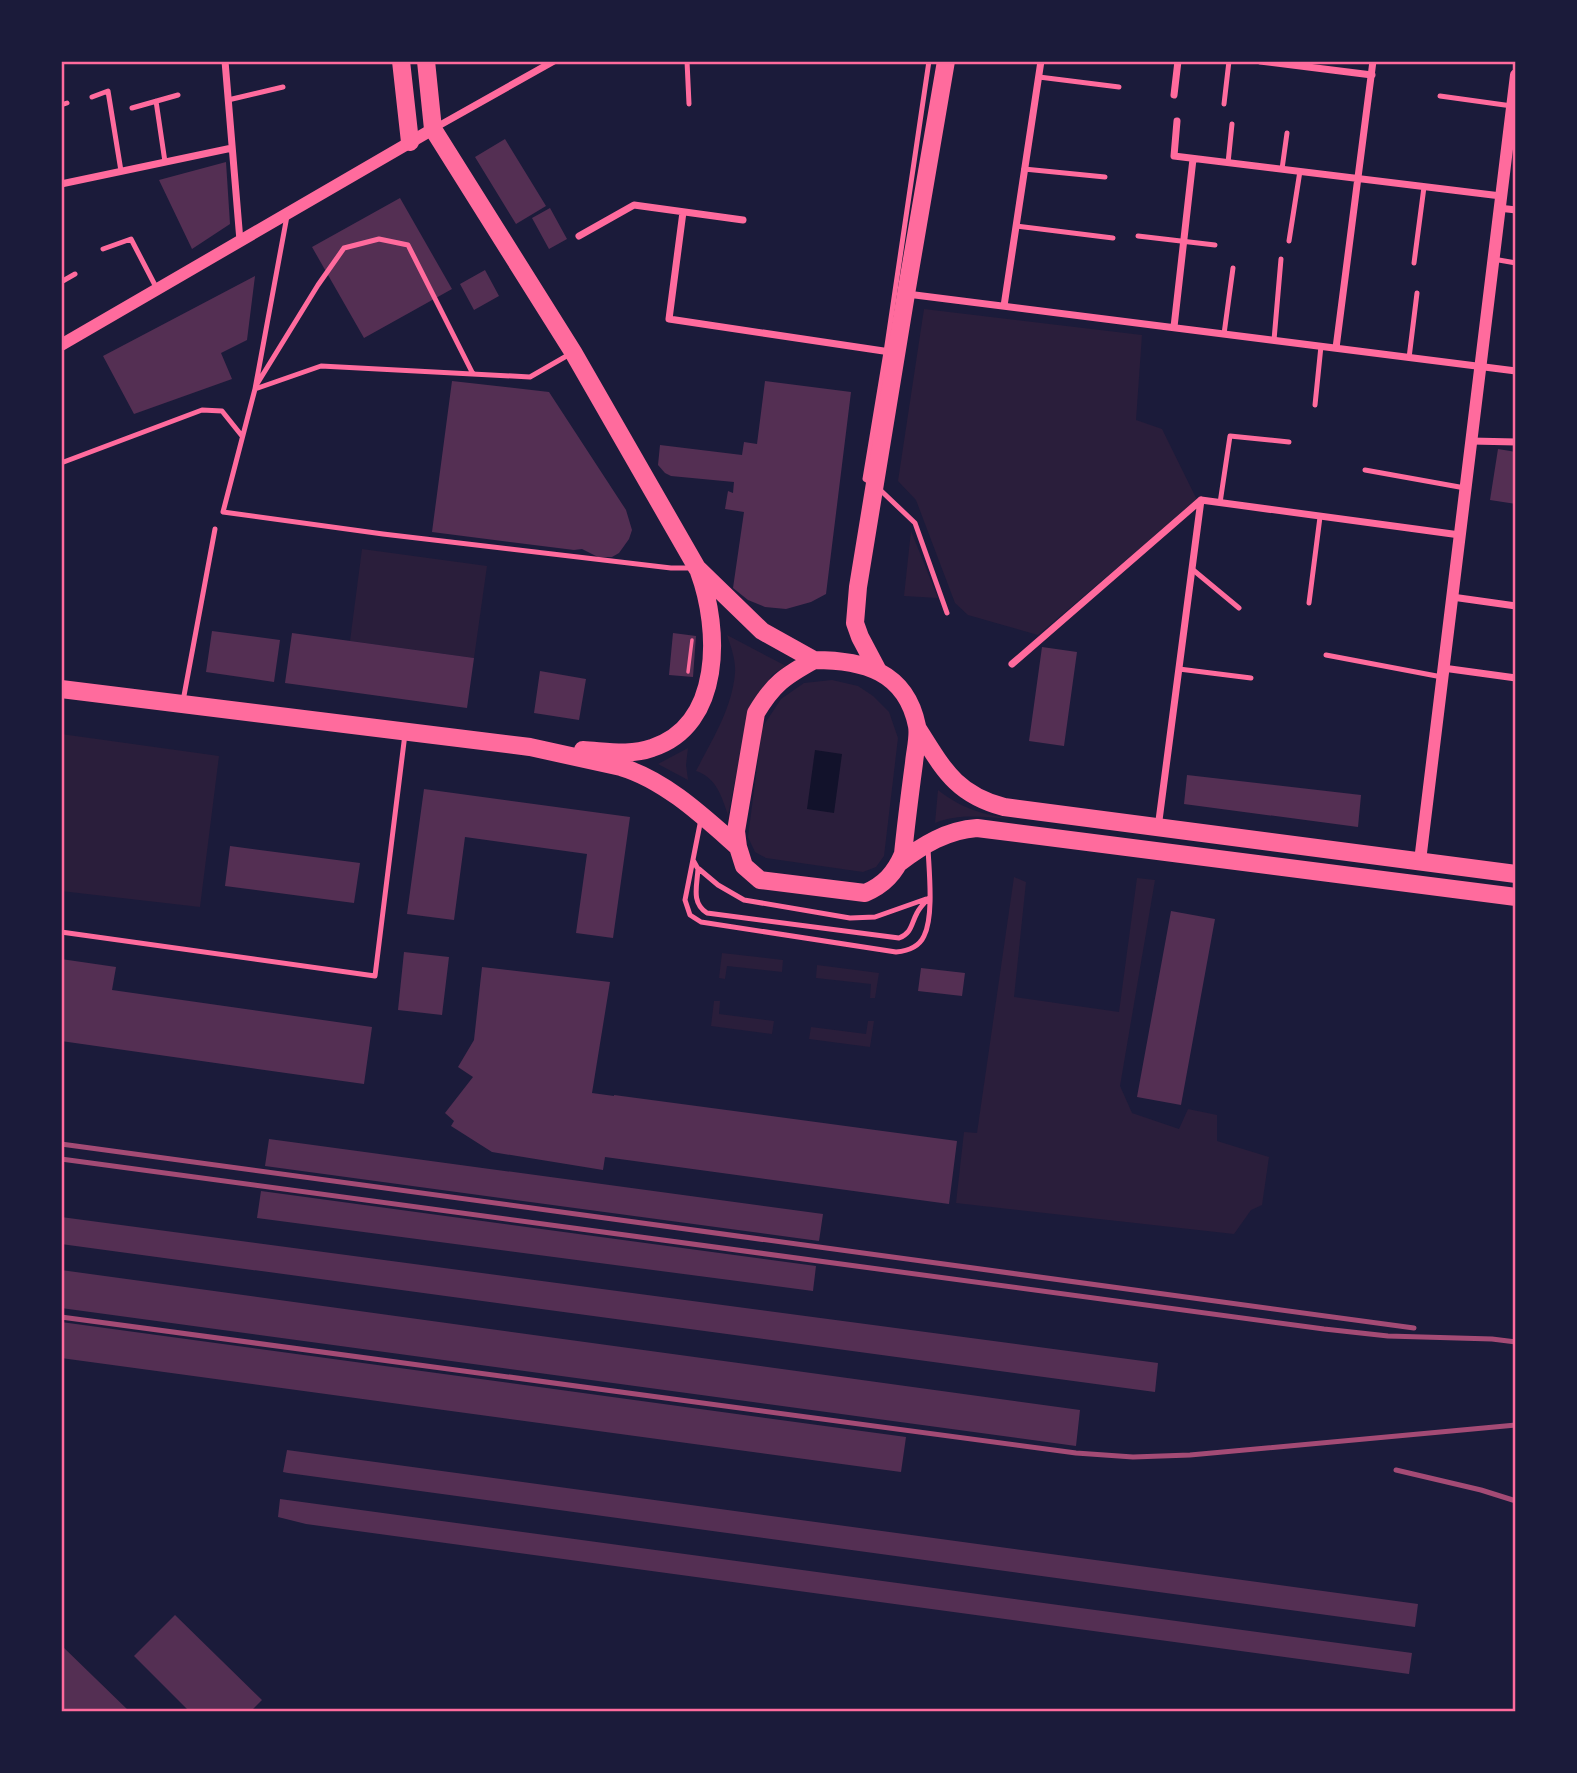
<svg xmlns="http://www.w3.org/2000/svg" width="1577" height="1773" viewBox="0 0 1577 1773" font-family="Karla,sans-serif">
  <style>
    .green { fill: #2a1e3b }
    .water { fill: #12122b }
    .building { fill: #542f53 }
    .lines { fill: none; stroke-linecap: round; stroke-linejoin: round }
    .path { stroke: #ff6b9d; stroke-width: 3.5 }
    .service { stroke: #ff6b9d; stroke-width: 5 }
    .minor { stroke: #ff6b9d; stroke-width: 7 }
    .tertiary { stroke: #ff6b9d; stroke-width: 12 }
    .primary { stroke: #ff6b9d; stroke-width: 18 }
    .rail { stroke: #a44b75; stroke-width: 5 }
    .neatline { fill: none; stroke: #ff6b9d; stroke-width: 2.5 }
  </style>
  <rect width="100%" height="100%" fill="#1b1b3a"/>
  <path class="green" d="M924 309 1142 335 1136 420 1162 429 1197 500 1038 635 968 615 955 603 916 500 898 481Z
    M911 531 938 598 904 596Z
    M362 549 487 566 474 658 350 641Z
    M727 635 786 666 772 675 749 713 728 815C722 797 716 777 696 771 712 740 732 709 735 673 736 660 731 647 727 635Z
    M832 680 858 686 873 696 889 712 898 738 884 856 876 867 863 872 766 858 755 852 748 837 762 728 781 699 804 683Z
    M61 734 219 756 200 907 61 891Z
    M688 748 686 765 688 780 658 764Z
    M938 790C962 809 982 814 1012 819 986 817 958 813 935 823Z
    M1014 877 1026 882 1014 997 1119 1012 1137 878 1155 880 1120 1086 1132 1113 1179 1129 1188 1109 1217 1115V1141L1269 1157 1262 1205 1251 1210 1234 1234 956 1203 964 1132 977 1133Z
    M722 953 783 960 782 972 727 966 725 979 719 978Z
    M817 965 879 973 875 998H870L871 984 816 978Z
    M714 1001H720L719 1014 774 1021 772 1034 711 1026Z
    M868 1021H874L870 1047 809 1039 811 1027 866 1034Z"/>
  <path class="water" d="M815 750 842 754 834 813 807 809Z"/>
  <path class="building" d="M505 139 546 206 516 224 475 157Z
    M226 162 230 224 192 249 159 180Z
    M400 198 452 289 364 338 312 247Z
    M550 208 567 239 549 249 532 218Z
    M485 270 499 296 474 310 460 284Z
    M255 276 247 340 221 353 232 379 134 414 103 356Z
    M452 381 549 392 626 510 632 530 629 539 619 553 612 557H598L582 549 574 550 432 532Z
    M765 381 851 392 826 594 811 602 786 609 765 607 748 600 733 588 744 512 725 509 728 491 733 493 734 482 671 476 665 473 658 465 660 445 742 455 744 442 757 444Z
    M1498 449 1516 452V504L1490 500Z
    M212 631 280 640 274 682 206 672Z
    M292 633 474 658 467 708 285 683Z
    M673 633 696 636 693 677 669 675Z
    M1042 647 1077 652 1064 746 1029 741Z
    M540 671 586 679 579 720 534 713Z
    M1187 775 1361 795 1358 827 1184 804Z
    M424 789 630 817 613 938 576 933 587 854 465 837 454 920 407 914Z
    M230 846 360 863 354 903 225 886Z
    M1171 911 1215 919 1181 1105 1137 1097Z
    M404 952 449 957 442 1015 398 1010Z
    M61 959 116 967 112 990 372 1027 364 1084 61 1041Z
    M482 967 610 982 592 1093 614 1096V1095L957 1141 949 1204 605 1157 603 1170 492 1152 451 1126 454 1121 445 1113 473 1077 458 1067 474 1040Z
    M921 968 965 973 962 996 918 991Z
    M269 1139 823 1214 819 1241 265 1166Z
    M261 1191 816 1266 813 1291 257 1218Z
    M61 1217 1158 1363 1155 1392 61 1244Z
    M61 1270 1080 1410 1076 1446 61 1308Z
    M61 1322 906 1437 901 1472 61 1358Z
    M287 1450 1418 1604 1415 1627 288 1473 283 1472Z
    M280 1499 1412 1653 1409 1674 306 1524 278 1517Z
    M175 1615 262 1700 250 1712H190L134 1656Z
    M61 1645 130 1712H61Z"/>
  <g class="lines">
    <path class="path" d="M688 672 692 640"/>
    <path class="service" d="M687 61 689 104
      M929 61 886 352 865 479 875 485 915 523 947 613
      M1039 77 1119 87
      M1440 96 1512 106
      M92 97 108 91 121 171
      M228 100 283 87
      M156 101 165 162
      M1224 104 1229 61
      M61 105 67 103
      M132 108 178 95
      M1228 163 1232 124
      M1024 169 1105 177
      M1282 169 1287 133
      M287 216 255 389 223 512 383 534 671 568H694
      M1016 226 1113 238
      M1138 236 1215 245
      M1289 241 1300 171
      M103 249 131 239 157 289
      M1493 259 1516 263
      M1414 263 1424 187
      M61 282 75 274
      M1224 334 1233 268
      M1274 340 1281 259
      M1409 358 1417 293
      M257 384 318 285 344 248 379 239 408 245 473 374
      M255 389 321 366 530 377 570 354
      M1315 405 1321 346
      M61 463 202 410 222 411 242 436
      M1365 470 1465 488
      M1220 503 1230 436 1289 442
      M1192 569 1239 608
      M1309 603 1320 517
      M1326 655 1442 677
      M1179 669 1251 678
      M183 701 215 529
      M701 819 685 900 690 915 701 922 896 952C907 951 919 947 924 936 934 916 929 871 928 848
      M693 860 698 869C697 886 691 903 707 913L899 938C912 933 911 924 917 913 920 907 924 903 929 898
      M699 869 718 885 744 900 850 918 875 917 926 899
      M61 932 375 976 405 734"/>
    <path class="minor" d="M225 61 240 241
      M1260 61 1372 75
      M1174 95 1178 61
      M1177 121 1174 156 1501 196
      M433 129 554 61
      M61 184 232 148
      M1499 208 1516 210
      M683 212 669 319 897 353
      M579 236 634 205 743 220
      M907 294 1516 371
      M1004 306 1041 61
      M1174 327 1193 159
      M1336 348 1373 61
      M1471 441 1516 442
      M1201 500 1460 535
      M1452 597 1516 606
      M1012 664 1201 500
      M1443 668 1516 678
      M1158 828 1201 500"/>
    <path class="tertiary" d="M61 345 433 129
      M1420 861 1516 75"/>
    <path class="primary" d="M401 61 410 142
      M426 61 433 129 573 352 697 568 762 631 814 660
      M814 660C863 660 906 671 917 726 919 737 915 751 914 763 910 793 906 824 903 854 895 873 884 885 865 893L760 880 744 866 738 847 736 831 756 713C773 684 785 676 814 660Z
      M878 671 860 637 855 623 858 587 906 294 946 61
      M61 689 530 747 621 767C665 780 704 817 738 847
      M918 729C943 768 955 794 1004 807L1516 874
      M583 750C605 751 630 756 652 748 723 725 720 629 699 572
      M899 863C923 845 947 830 977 828L1516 897"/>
    <path class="rail" d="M61 1144 1414 1328
      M61 1159 1324 1329 1388 1336 1492 1339 1516 1342
      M61 1317 1076 1453 1133 1457 1190 1455 1516 1425
      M1396 1470 1481 1490 1516 1501"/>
  </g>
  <rect width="1577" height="1773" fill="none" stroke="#1b1b3a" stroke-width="126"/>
  <rect x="63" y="63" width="1451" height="1647" class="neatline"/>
</svg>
